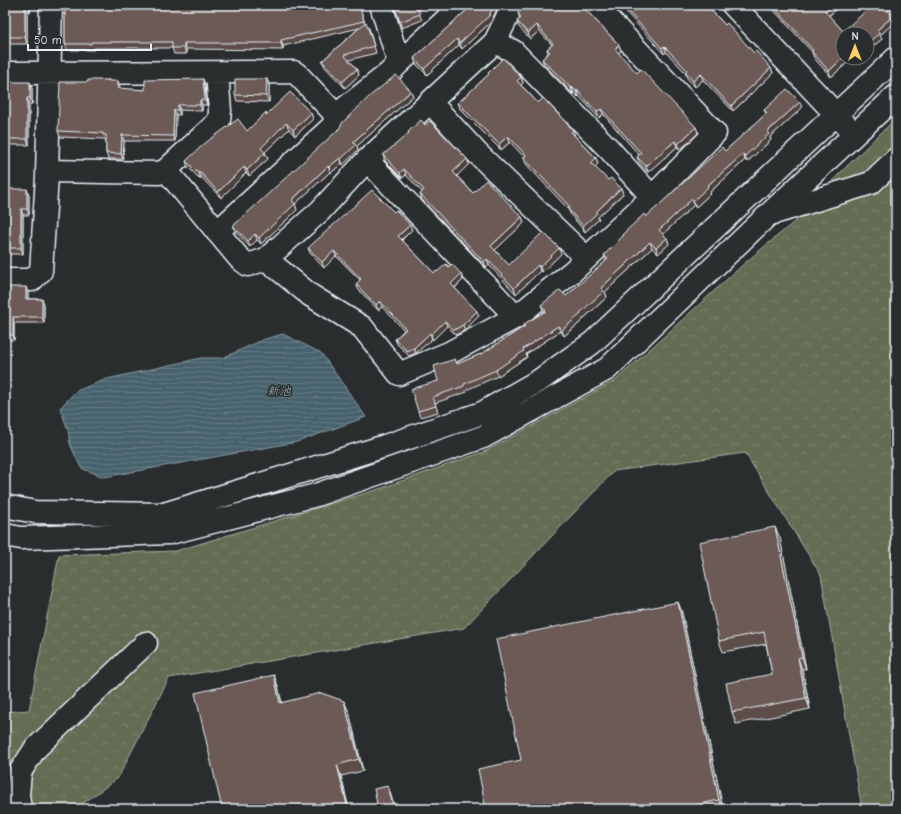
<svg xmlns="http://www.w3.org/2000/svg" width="901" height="814" viewBox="0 0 901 814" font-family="'Comic Neue','Klee One',sans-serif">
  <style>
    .forest { fill: url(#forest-crowns); stroke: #a5afa6 }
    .water { fill: url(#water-rules); stroke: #879ba4 }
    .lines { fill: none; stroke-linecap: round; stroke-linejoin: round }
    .minor-casing { stroke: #e8f1f8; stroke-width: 25 }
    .minor { stroke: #2a2d2e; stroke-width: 22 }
    .wall { fill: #5d4d4a; stroke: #e8f1f8 }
    .shaded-wall { fill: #4c3f3c; stroke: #e8f1f8 }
    .building { fill: #6c5a56; stroke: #e8f1f8 }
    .labels { text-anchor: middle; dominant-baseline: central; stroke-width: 3; stroke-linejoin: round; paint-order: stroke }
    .water-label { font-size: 12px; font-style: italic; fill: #a8b8c0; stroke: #2a2d2e }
  </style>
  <defs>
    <pattern id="forest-crowns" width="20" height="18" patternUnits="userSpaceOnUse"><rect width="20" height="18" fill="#626d53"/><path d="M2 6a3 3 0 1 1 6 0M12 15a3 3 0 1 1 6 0" fill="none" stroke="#78826c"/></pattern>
    <pattern id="water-rules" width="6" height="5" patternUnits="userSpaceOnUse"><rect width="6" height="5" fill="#47626c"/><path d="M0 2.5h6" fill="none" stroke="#627982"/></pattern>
  </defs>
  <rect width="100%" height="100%" fill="#2a2d2e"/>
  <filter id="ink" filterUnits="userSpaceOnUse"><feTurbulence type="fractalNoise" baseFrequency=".025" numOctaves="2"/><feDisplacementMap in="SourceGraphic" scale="8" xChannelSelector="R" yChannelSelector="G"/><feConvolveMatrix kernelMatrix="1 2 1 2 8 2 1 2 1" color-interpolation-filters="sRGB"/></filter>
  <g filter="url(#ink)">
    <path class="forest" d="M896 118V749L893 809H862L821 575 745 453 614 471 464 628 169 678 118 778 75 809H5V712L29 710 59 555 176 551 376 490 486 451 616 380 746 262 805 213 839 174Z"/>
    <path class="water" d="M283 334 321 353 366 417 297 442 104 477 81 468 70 444 68 430 60 408 76 391 107 379 201 358H222L265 339Z"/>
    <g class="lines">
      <g class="minor-casing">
        <path id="minor" d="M733 5 846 125
          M495 42 513 5
          M399 63 462 5
          M5 73 294 72 298 75 336 115 389 73 399 63 381 5
          M367 160 516 317 449 353 399 374 362 327 310 295 266 259 320 211Z
          M367 160 430 102
          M166 170 239 258 248 265 266 259
          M47 171 159 173 166 170 219 121 220 111 217 73
          M774 213 871 183 896 159
          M217 232 333 126 336 115
          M585 259 579 251 477 153 430 102 495 42 513 51 609 149 652 197
          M5 280H32L41 271 47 176 51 5
          M516 317 573 271 652 197 715 133 595 5
          M5 506 35 512 164 514 382 447 482 413 540 380 592 343 896 58
          M5 535 21 538 170 533 316 495 483 437 607 369 768 215 896 96
          M20 809 18 795 20 772 35 749 146 643"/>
      </g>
      <use href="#minor" class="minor"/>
    </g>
    <path class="wall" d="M5 5H30V12H27V44H5Z
      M359 5 365 23 369 28 376 53 349 60 357 69 359 75 345 88 325 67 322 61 359 28 283 46V50L186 49V54H174L172 48H94V50H67L65 44V14H63L61 8Z
      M394 5H425L418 11 422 20 402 28Z
      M769 5H841L829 16 843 31 896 5V11L892 15 895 22 880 35 882 39 872 47 867 41V34H843L846 59 847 63 831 77 814 58 812 52Z
      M469 8 497 9 491 22 462 49 459 45 427 75 416 64 414 58Z
      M584 8 619 45 621 51 618 54 637 73 696 127 698 133 680 150 677 147 648 172 639 162 637 157 639 155 603 114 599 118 579 96 578 97 574 93 573 94 544 64 542 59 548 53 547 49 552 45 539 31 530 39 519 27 517 21 520 19 518 13Z
      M625 8H713L711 10 725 25 754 53 771 68 773 73 733 111 703 80 695 87 687 78 685 72 666 52 664 54 627 13Z
      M488 73 521 77 523 83 521 85 538 103 575 136 596 158 598 164 595 167 608 180 621 188 623 194 598 217 599 219 585 232 571 215 568 209 526 164 524 158V157L510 142 501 150 460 109 458 103 489 74Z
      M203 79 205 85 207 105H202V111L180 110V115H176L175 141H124L123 159H108L106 153V140H105L104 139 60 137 58 131 88 82 109 80V81L120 87V89L145 90Z
      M267 79 269 85V102L237 101 235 95Z
      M5 82 32 88V104H29V145H5Z
      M411 91 413 96 357 146 358 150 343 165 342 163 331 173 330 172 295 204 297 210 261 244 257 240 250 247 236 232 233 226Z
      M802 108 770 137 771 140 747 162 745 160 710 192 711 193 696 207 694 205 663 234 667 238 669 244 658 254 652 248 605 292 607 297 583 319V320L564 336 560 331 526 354 527 357 498 376 466 390 467 392 435 403 438 412 420 417 418 411 438 381 457 364 483 353 525 326 544 312 541 305 566 296 606 261 604 255 623 236V234L646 217 725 151 766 114 764 110Z
      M266 112 267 114 311 113 313 119 295 136 289 129 265 152 268 159 249 176 246 173 221 198 201 177 200 179 188 167 186 161 247 131Z
      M425 125 467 159 469 164 457 176 473 193 522 217 524 223 495 250 509 265 561 254 542 272 540 271 516 294 489 265 486 267 422 200 420 194 422 192 406 175 402 178 385 161 383 155 409 134 408 132Z
      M5 189 29 195V215H23V254H7V252H5Z
      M394 212 412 230 402 240 434 273 437 272 449 267 461 274 463 280 455 288 479 316 465 330 456 335 447 326 433 340 432 339 416 353 409 356 397 344 395 339 404 330 382 307 378 310 358 289 356 284 360 280 336 256 324 268 310 253 308 248Z
      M5 287 28 292V299H42L44 304V323H14V340H5Z
      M780 538 806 669H802L810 709 736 724 732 712 772 674 766 644 723 652 719 641Z
      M678 602 682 613 723 809H486L521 760Z
      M278 686 282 703 349 712 363 771 341 776 349 809H222Z"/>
    <path class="shaded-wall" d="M28 5H30V12L28 6Z
      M416 5H425L418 11 416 6Z
      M494 5H499L491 22 462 49 460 43Z
      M708 5H712L713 8 709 12 707 6Z
      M832 5H841L827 17 825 11Z
      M894 5H896V11L890 16 888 11Z
      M25 6 27 12V44L25 37Z
      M893 16 895 22 880 35 882 39 872 47 870 41 877 30Z
      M537 25 539 31 530 39 528 33Z
      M457 39 459 45 427 75 424 69Z
      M281 40 283 46V50L281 43Z
      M184 43 186 49V54L184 48Z
      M619 45 621 51 617 55 615 49Z
      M664 46 666 52 664 54 662 48Z
      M843 58H847L846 59 847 63 831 77 829 71Z
      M771 68 773 73 733 111 731 106Z
      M357 69 359 75 345 88 342 82Z
      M701 74 703 80 695 87 693 81Z
      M521 77 523 83 519 87 517 81Z
      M203 79 205 85 207 105 205 100Z
      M267 79 269 85V102L266 96Z
      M118 81 120 87V94L118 88Z
      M30 82 32 88V104L30 98Z
      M572 87 574 93 573 94 571 88Z
      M577 90 579 96 578 97 576 91Z
      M411 91 413 96 357 146 358 150 343 165 341 159 353 142Z
      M27 98 29 104V145L27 139Z
      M200 100 202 105V111L200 105Z
      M800 102 802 108 770 137 771 140 747 162 745 156 767 132Z
      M178 105 180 110V115L178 110Z
      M601 109 603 114 599 118 597 112Z
      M174 110 176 115 175 141 173 136Z
      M311 113 313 119 295 136 293 130Z
      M286 123 289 129 263 154 261 148Z
      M696 127 698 133 680 150 678 144Z
      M573 130 575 136 571 132Z
      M122 135 124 141 123 159 121 154Z
      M508 136 510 142 501 150 499 144Z
      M675 141 677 147 648 172 646 166Z
      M265 153 268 159 249 176 247 170Z
      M743 154 745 160 710 192 711 193 696 207 693 201 707 186Z
      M340 158 342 163 331 173 329 167Z
      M596 158 598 164 593 169 591 163Z
      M467 159 469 164 455 178 453 172Z
      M328 166 330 172 295 204 297 210 261 244 259 238 292 200Z
      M244 167 246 173 221 198 218 192Z
      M404 169 406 175 402 178 400 173Z
      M199 171 201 177 200 179 198 173Z
      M621 188 623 194 598 217 599 219 585 232 583 226 596 212Z
      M27 189 29 195V215L27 209Z
      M692 199 694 205 661 236 659 230Z
      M21 209 23 215V254L21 248Z
      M522 217 524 223 493 252 491 246Z
      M410 225 412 230 400 241 398 236Z
      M255 234 257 240 250 247 248 241Z
      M667 238 669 244 658 254 656 248Z
      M650 242 652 248 605 292 607 297 583 319V320L564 336 562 330 580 313 601 288Z
      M559 248 561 254 542 272 540 267Z
      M334 251 336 256 324 268 322 262Z
      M487 259 489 265 486 267 484 262Z
      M538 265 540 271 516 294 514 288Z
      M461 274 463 280 453 289 451 284Z
      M26 287 28 292V304L26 299Z
      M42 299 44 304V323L42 317Z
      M380 301 382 307 378 310 376 305Z
      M477 311 479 316 465 330 463 325Z
      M13 317 14 323V340L13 335Z
      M445 321 447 326 433 340 431 335Z
      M558 326 560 331 526 354 527 357 498 376 496 370 523 349Z
      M430 333 432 339 416 353 414 348Z
      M775 527 780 538 806 669 802 657Z
      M678 602 682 613 723 809 719 800Z
      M798 658 802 669 810 709 806 698Z
      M274 675 278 686 284 714 280 703Z
      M344 701 349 712 363 771 359 759Z
      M337 765 341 776 349 809H348Z
      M388 786 390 792 395 809H394Z"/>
    <path class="building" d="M5 5H28V6H25V37H5Z
      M61 5H359L364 21 281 40V43H184V48H172V42H91V44H65V8H61Z
      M394 5H416V6L420 14 400 22Z
      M470 5H494L489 16 460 43 457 39 424 69 414 58 469 8Z
      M528 5H582L584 8 619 45 615 49 637 73 641 69 696 127 678 144 675 141 646 166 637 157 641 153 601 109 597 112 577 90 576 91 572 87 571 88 542 59 550 52 547 49 553 44 537 25 528 33 517 21 521 18 518 13Z
      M627 5H708L707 6 725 25 727 23 754 53 756 51 771 68 731 106 701 74 693 81 685 72 687 70 664 46 662 48 625 8Z
      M772 5H832L825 11 843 31 873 5H894L888 11 893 16 877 30 880 33 870 41 867 38V34H843V54H842L843 58 829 71 812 52 813 50Z
      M366 22 374 46 344 55 357 69 342 82 322 61Z
      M503 58 521 77 517 81 538 103 543 98 573 130 571 132 596 158 591 163 608 180 611 178 621 188 596 212 597 213 583 226 568 209 570 207 524 158 526 155 508 136 499 144 458 103 489 74 488 73Z
      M396 75 411 91 353 142 356 145 341 159 340 158 329 167 328 166 292 200 295 204 259 238 255 234 248 241 233 226 339 129 343 122 370 96Z
      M203 79 205 100H200V105H178V110H174L173 136 122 135 121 154 106 153V135H103V133L58 131 60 82H88V80H109V81H118V88L145 90V80Z
      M235 79H267L266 96 235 95Z
      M5 82H30V98H27V139H5Z
      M787 89 800 102 767 132 769 134 745 156 743 154 707 186 708 187 693 201 692 199 659 230 667 238 656 248 650 242 601 288 604 291 580 313 581 314 562 330 558 326 523 349 524 351 496 370 464 384V386L433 397 436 406 418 411 411 389 438 381 434 366 455 359 457 364 483 353 525 326 524 324 546 311 541 305 560 290 566 296 608 259 604 255 624 235 623 234 644 214 646 217 722 147 725 151 767 113 764 110Z
      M290 92 311 113 293 130 286 123 261 148 265 153 247 170 244 167 218 192 199 171 198 173 186 161 204 144 238 119 247 131 266 112V115Z
      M421 120 425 125 430 121 467 159 453 172 473 193 486 180 522 217 491 246 509 265 543 232 559 248 540 267 538 265 514 288 487 259 484 262 420 194 424 190 404 169 400 173 383 155 409 133 408 132Z
      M5 189H27V209H21V248H5Z
      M372 190 394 212 396 210 410 225 398 236 434 273 435 271 437 272 446 264 449 267 452 264 461 274 451 284 477 311 463 325 454 330 445 321 431 335 430 333 414 348 407 351 395 339 406 329 380 301 376 305 356 284 361 279 334 251 322 262 308 248Z
      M5 287H26V299H42V317H13V335H5Z
      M775 527 802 657 798 658 806 698 732 712 726 683 772 674 764 632 719 641 699 542Z
      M678 602 719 800 676 809H486L478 769 521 760 496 639Z
      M274 675 280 703 321 693 344 701 359 759 337 765 348 809H222L195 693Z
      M388 786 394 809H378L374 789Z"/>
  </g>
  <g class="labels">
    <g class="water-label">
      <text x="279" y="391">新池</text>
    </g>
  </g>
  <rect width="901" height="814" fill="none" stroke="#2a2d2e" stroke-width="20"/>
  <rect x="10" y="10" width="881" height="794" fill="none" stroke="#e8f1f8" stroke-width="1.5" filter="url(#ink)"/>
  <g transform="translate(855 46)"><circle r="19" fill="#2a2d2e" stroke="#767b7f"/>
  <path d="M0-3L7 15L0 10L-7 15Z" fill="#ffd166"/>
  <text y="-6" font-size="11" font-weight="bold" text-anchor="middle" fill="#e8f1f8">N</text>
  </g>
  <path d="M28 44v6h123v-6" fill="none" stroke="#e8f1f8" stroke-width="2"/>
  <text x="34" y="44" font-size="12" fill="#e8f1f8" stroke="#2a2d2e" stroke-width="3" paint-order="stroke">50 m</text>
</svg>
